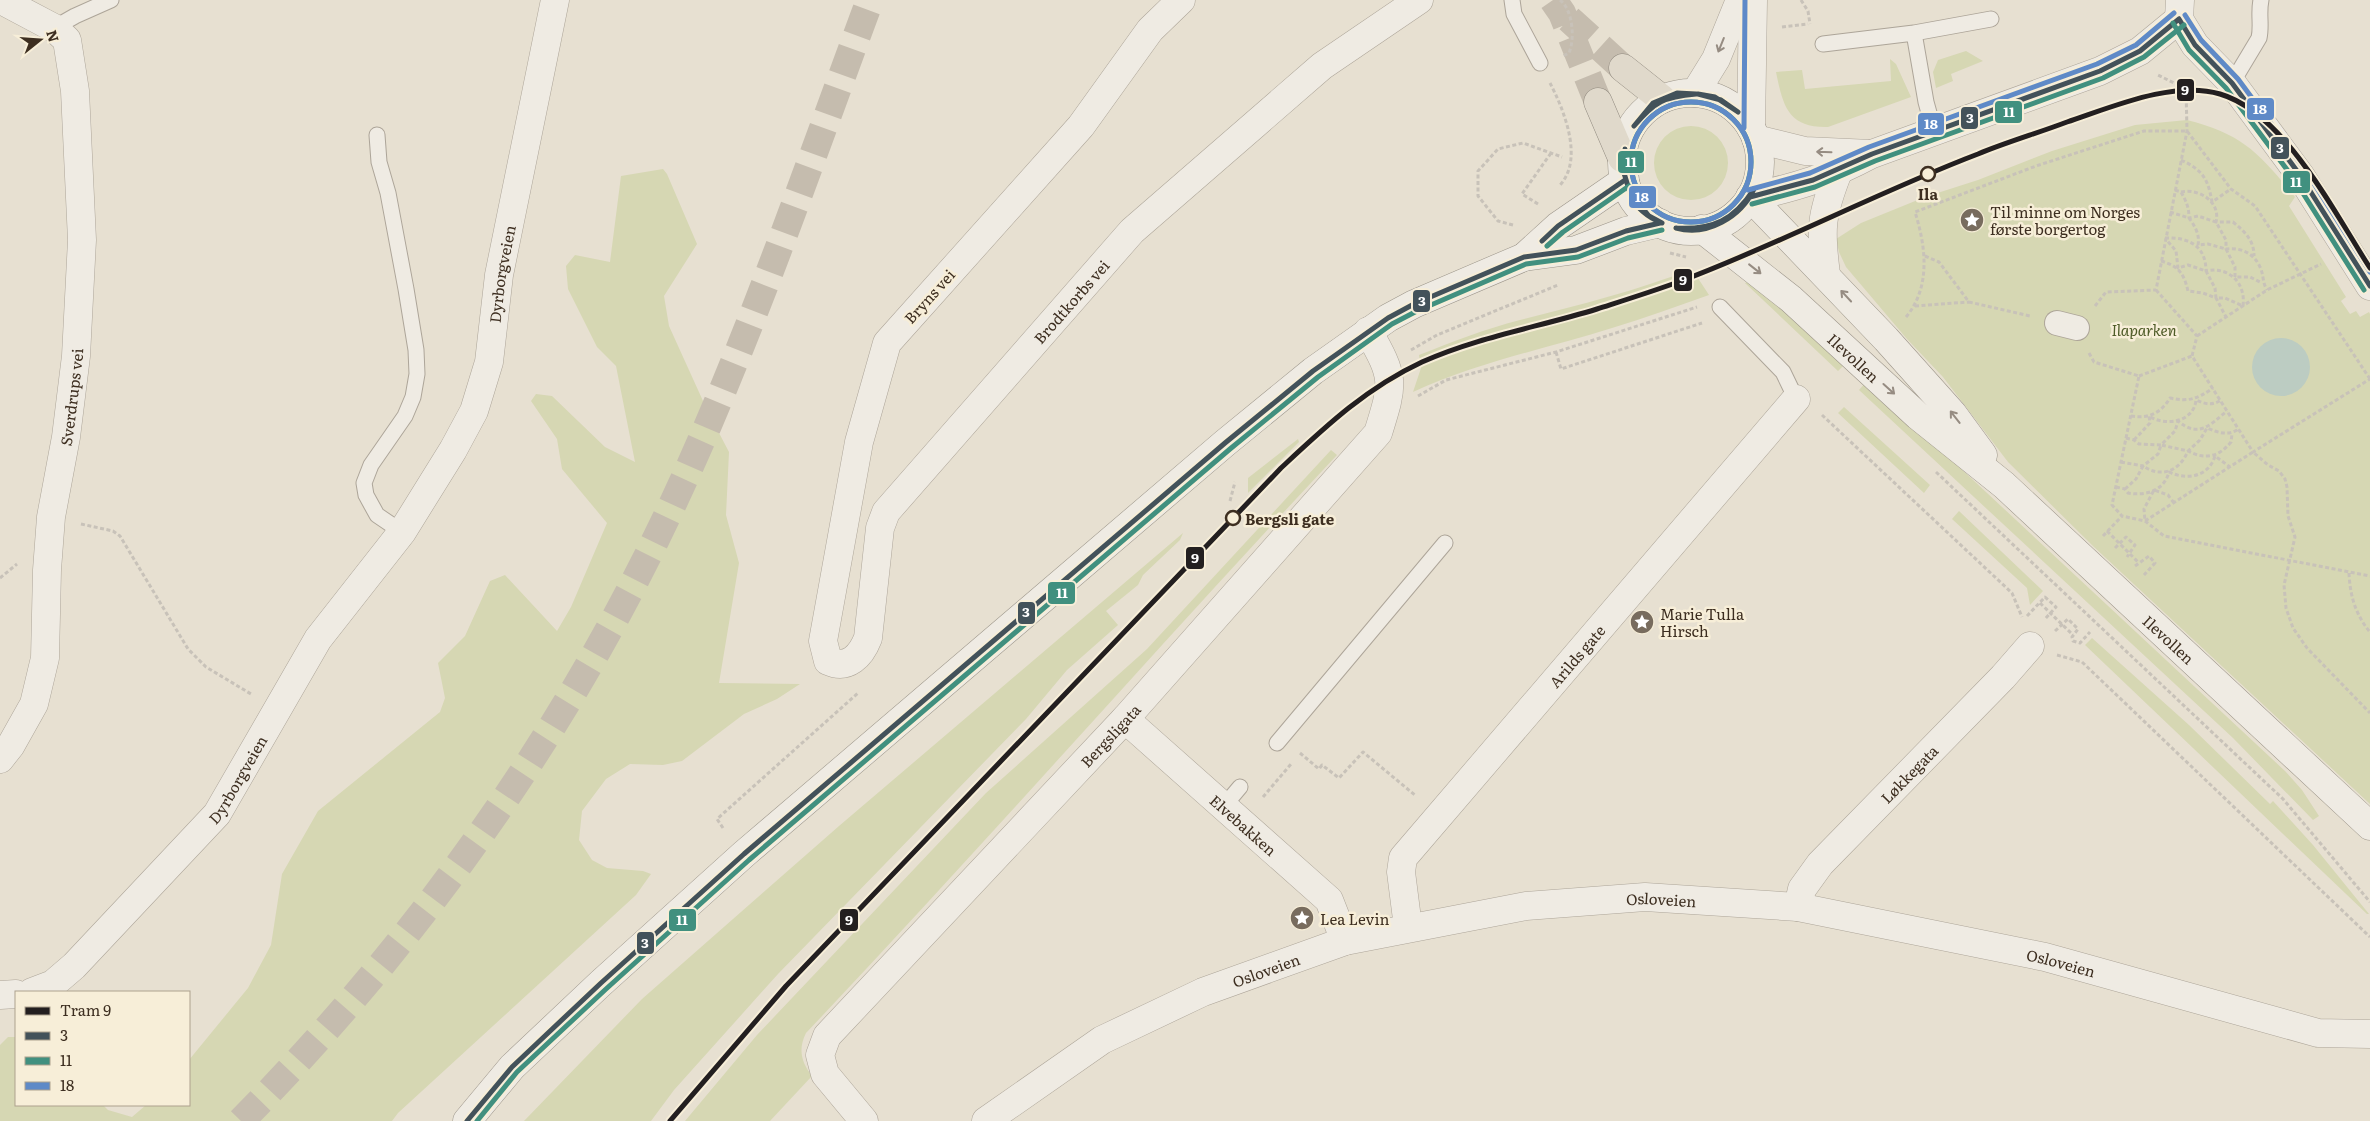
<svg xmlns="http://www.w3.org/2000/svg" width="2370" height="1121" viewBox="0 0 2370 1121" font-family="Literata,serif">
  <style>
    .green { fill: #d6d7b3 }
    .water { fill: #bcccc2 }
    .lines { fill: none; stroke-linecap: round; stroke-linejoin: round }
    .trunk-tunnel { stroke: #c5bcae; stroke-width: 28; stroke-dasharray: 28 14; stroke-linecap: butt }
    .service-casing { stroke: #ada599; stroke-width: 17 }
    .pedestrian-casing { stroke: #ada599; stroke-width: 26 }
    .minor-casing { stroke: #ada599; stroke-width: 29 }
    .tertiary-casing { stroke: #ada599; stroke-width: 29 }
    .secondary-casing { stroke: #9c958a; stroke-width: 29 }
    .trunk-casing { stroke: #928b80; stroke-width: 29 }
    .path { stroke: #c8c2b9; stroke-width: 3; stroke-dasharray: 4 2.5; stroke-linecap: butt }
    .service { stroke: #efebe3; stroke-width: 15 }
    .pedestrian { stroke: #efebe3; stroke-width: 24 }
    .minor { stroke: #efebe3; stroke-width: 28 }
    .tertiary { stroke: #efebe3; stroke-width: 28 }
    .secondary { stroke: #efebe3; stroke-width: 28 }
    .trunk { stroke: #e0d9cb; stroke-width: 28 }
    .bus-1-casing { stroke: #f7eed8; stroke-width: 9 }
    .bus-2-casing { stroke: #f7eed8; stroke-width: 9 }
    .bus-3-casing { stroke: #f7eed8; stroke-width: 9 }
    .bus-1 { stroke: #43525a; stroke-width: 5 }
    .bus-2 { stroke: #41907f; stroke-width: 5 }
    .bus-3 { stroke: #5f8ac7; stroke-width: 5 }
    .tram-1-casing { stroke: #f7eed8; stroke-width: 9 }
    .tram-1 { stroke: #231f20; stroke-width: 5 }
    .oneway { stroke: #968c82 }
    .stop-dot { fill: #f7eed8; stroke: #3d2e20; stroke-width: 2.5 }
    .labels { text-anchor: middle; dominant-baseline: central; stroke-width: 5; stroke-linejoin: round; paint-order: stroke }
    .stop-label { font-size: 15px; font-weight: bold; fill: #3d2e20; stroke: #f7eed8 }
    .poi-label { font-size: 15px; fill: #3d2e20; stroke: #f7eed8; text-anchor: start }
    .street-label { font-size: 15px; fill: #3d2e20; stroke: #f7eed8 }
    .park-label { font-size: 15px; font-style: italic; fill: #4d5a26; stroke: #f7eed8 }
    .line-badge { stroke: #f7eed8; stroke-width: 2 }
    .badge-label { font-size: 14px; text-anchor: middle; font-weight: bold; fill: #fff }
  </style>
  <rect width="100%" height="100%" fill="#e7e0d1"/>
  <path class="green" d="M1966 51 1983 61 1951 74 1953 81 1936 88 1933 72 1938 60Z
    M1890 59 1896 64 1911 97 1828 127C1788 128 1783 106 1776 72L1802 70 1805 89 1891 81Z
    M2187 120C2243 134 2260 154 2295 197L2289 206 2346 297 2341 301 2350 314 2356 311 2360 317 2369 312 2370 314V804L2094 547 2008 462 1943 377 1907 339 1846 267 1839 252 1836 239 1861 223 1925 197 1978 180 2052 151 2135 125Z
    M1654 163a37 37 0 1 1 74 0a37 37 0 1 1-74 0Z
    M663 169 667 174 697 244 664 296 669 326 708 412 729 452 726 515 739 563 719 683 800 684 777 699 744 714 682 761 663 765 630 764 606 779 582 811 579 840 592 860 607 868 643 871 651 874 636 895 398 1113 392 1121H0V1045L8 1037H16V1105H103L108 1110 132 1117 146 1105H189V1060L248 988 271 945 282 874 318 811 440 712 445 698 438 663 465 636 490 581 505 575 557 631 571 607 607 523 562 469 557 439 531 401 536 394 552 396 605 447 635 462 616 366 597 347 568 289 566 266 575 255 610 262 621 176Z
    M1692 269 1709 295C1677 306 1645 318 1612 328 1545 349 1478 362 1413 392L1421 368 1419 355C1452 342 1485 329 1520 320 1579 305 1636 291 1692 269Z
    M1752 281 1847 362 1838 371 1745 283Z
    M1867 381 2285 771 2302 790 2319 816 2313 820 2233 738 1859 390Z
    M1844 407 1930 485 1924 493 1838 413Z
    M1298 439 1299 442 1248 493V478Z
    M1331 450 1337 455C1158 646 986 843 806 1033 798 1049 801 1062 812 1076L770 1121H685L757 1035 986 793 1147 649Z
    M1959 511 2043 591 2030 605 2027 588 1952 519Z
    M1183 533 1180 540 1143 575 1138 585 1106 611 1118 625 1067 670 1026 719 778 974 674 1090 651 1121H524L642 999 839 826Z
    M2092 638 2189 725 2270 804 2273 801 2313 845 2369 914H2367L2085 645Z"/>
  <path class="water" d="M2252 367a29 29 0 1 1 58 0a29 29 0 1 1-58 0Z"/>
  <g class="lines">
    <path class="trunk-tunnel" d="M1553 0 1562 13 1598 102
      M1569 19 1623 68
      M241 1121C407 952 548 758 653 545 739 370 802 183 870 0"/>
    <g class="service-casing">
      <path id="service" d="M1512 0 1514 14 1540 63
        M54 28 75 16 111 0
        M1914 33 1991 19
        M1823 44 1914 33 1926 102 1934 131
        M2232 83 2259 38C2262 25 2258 14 2261 0
        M377 135 379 162 388 193 406 289 416 350 417 374 413 397 405 416 371 465 364 483 366 495 377 515 402 532
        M1720 307 1783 372 1796 399
        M1277 743 1445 543
        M1224 806 1240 787"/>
    </g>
    <g class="pedestrian-casing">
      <path id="pedestrian" d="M2057 323 2077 328"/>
    </g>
    <g class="minor-casing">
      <g id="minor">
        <path id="s1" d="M1181 0 1150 30 1081 126 887 343 859 442 823 641 828 661C848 670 861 656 868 638L880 528 886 512 1132 231 1322 66 1419 0"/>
        <path d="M2180 0 2179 19 2195 45 2232 83 2300 175 2370 286"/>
        <path id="s2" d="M1125 719 1329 900 1345 941"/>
        <path id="s3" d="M0 759 11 745 34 704 45 658 47 570 51 517 66 437 76 356 82 240 75 91 67 40 54 28 1 0"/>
        <path id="s4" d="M1798 907 1802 889 1820 864 2003 677 2030 646"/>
        <path id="s5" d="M1408 927 1401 872 1403 858 1796 399"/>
        <path id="s6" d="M32 992 53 984 74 966 217 814 318 639 402 532 453 450 474 411 489 362 499 275 555 0"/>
        <path d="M0 995 16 994"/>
        <path id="s7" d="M864 1121 825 1074 820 1055 827 1036 1125 719 1378 433C1394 382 1395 378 1368 331"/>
      </g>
    </g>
    <g class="tertiary-casing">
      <g id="tertiary">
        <path d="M1695 93 1716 59 1740 0"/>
        <path d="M1751 128 1753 0"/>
        <path d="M1756 139 1805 151 1871 154"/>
        <path d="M1750 197C1798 187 1829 177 1872 154L2100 71 2140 51 2179 19"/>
        <path d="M1826 274C1820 229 1821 215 1838 172"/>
        <path id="s8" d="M986 1121 1102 1040 1203 992 1345 941 1526 906 1645 897 1798 907 2045 957 2318 1033 2370 1034"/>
      </g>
    </g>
    <g class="secondary-casing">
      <g id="secondary">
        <circle cx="1691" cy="162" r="69"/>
        <path d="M1750 197 1886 339 1953 414 1983 455"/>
        <path id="s9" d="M1702 229 1791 299 1918 416 2004 485 2370 826"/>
        <path d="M1524 257 1558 226 1625 180"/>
        <path d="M467 1121 512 1067 601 983 744 854 1225 443 1313 371 1388 318 1414 304 1524 257 1576 250 1626 231 1660 223"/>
      </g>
    </g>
    <g class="trunk-casing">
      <path id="trunk" d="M1623 68 1662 99
        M1598 102 1622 158"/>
    </g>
    <path class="path" d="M1560 0C1573 10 1575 39 1569 53L1563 56
      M1801 0 1808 11 1810 24
      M1782 27 1808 24
      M1550 83C1564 110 1584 159 1560 185
      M2181 160C2203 170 2208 179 2212 202L2231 189
      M2175 190 2181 192C2186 201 2189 207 2189 218L2198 216 2216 222 2226 240V249C2240 247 2254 253 2260 267 2264 275 2262 282 2267 290
      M2181 192C2199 188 2221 202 2216 222H2233C2245 232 2254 240 2254 256
      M1538 204 1522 194 1551 153
      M2170 212 2189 218C2195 226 2200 235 2198 245L2208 244 2226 249 2235 267V277H2250L2262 283
      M1513 225 1498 221 1478 196V171L1498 149 1523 143 1562 157
      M2165 238C2189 237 2206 246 2206 271 2229 266 2246 283 2243 306L2225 298H2216L2215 288 2206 271 2188 265 2178 268 2176 251 2165 238
      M1670 253 1686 257
      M1925 256 1939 262 1969 302 2030 316
      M2161 261C2179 266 2184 274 2188 291L2203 293 2216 298 2226 317
      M2156 290 2197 336 2192 356 2253 452 2370 379
      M1915 306 1969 302
      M2095 306 2106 292 2156 290 2187 131 2186 89 2158 75
      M1906 317C1931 287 1926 247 1915 212L2036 166 2144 131H2187L2231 189 2255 206 2370 379
      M2197 336 2267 290 2321 264
      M1411 350 1437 335 1558 285
      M1556 352 1561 369 1702 323
      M2089 353 2094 362 2139 376 2112 505 2122 516 2145 521 2164 536 2370 576
      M2139 376 2192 356
      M1418 396 1446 380 1556 352 1697 307
      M1822 415 2012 593 2022 617
      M2131 416C2149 419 2161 413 2170 398 2189 402 2197 399 2213 388
      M2126 438 2134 440 2139 444 2161 445 2175 431 2178 421C2199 439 2211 424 2227 411
      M2134 440 2150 423 2149 416C2165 427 2194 422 2196 400 2205 404 2212 406 2221 400
      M2121 462 2143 466 2158 454 2161 445 2188 451 2200 440 2207 428C2219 433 2228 436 2239 429
      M1936 472 2283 799 2370 902
      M2116 487 2125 489 2128 493C2146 496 2164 491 2169 472 2188 481 2209 476 2215 456L2230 467
      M2125 489 2136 479 2143 466C2161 478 2179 472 2188 451 2205 460 2219 457 2231 442L2232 434
      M1230 501 1235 482
      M2174 503 2168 495 2154 490 2144 509 2145 521 2253 452 2268 465 2279 471 2285 479 2287 487 2288 516 2295 537 2284 585 2286 608 2293 628 2307 648 2370 713
      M81 524 113 531 120 536 188 649 206 667 251 694
      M2107 531 2139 563
      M2103 536 2122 516
      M2115 548 2126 537 2135 545 2127 557
      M2135 566 2149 556 2155 563 2144 575
      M2349 573C2350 595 2355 614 2370 632
      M0 578 17 564
      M2040 603 2073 635
      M2027 616 2045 597 2056 607 2045 619
      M2055 631 2068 619 2078 629 2072 637 2073 641 2080 643 2090 632
      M2057 655 2082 662 2370 937
      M1300 753 1319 769 1322 765 1339 778 1363 752 1416 796
      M1263 797 1291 764
      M723 828 717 819 858 693"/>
    <use href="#service" class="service"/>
    <use href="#pedestrian" class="pedestrian"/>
    <use href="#minor" class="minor"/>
    <use href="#tertiary" class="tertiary"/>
    <use href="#secondary" class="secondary"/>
    <use href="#trunk" class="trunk"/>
    <g class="bus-1-casing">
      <path id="bus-1" d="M2179 19 2195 45 2232 83 2300 175 2370 286
        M1698 94 1715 97 1738 112
        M1698 94 1721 100 1738 112
        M1634 126 1653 103 1677 93 1696 94
        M1634 126C1655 101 1664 97 1696 94
        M1625 149 1624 173 1630 193
        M1630 193 1649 216 1662 223
        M1630 193C1634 207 1649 218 1662 223
        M1750 197 1813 180 1872 154 2100 71 2140 51 2179 19
        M1676 228C1713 230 1734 220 1754 189
        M1676 228C1707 237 1741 217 1754 189
        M1542 241 1558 226 1625 180
        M467 1121 512 1067 601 983 744 854 1225 443 1313 371 1388 318 1414 304 1524 257 1576 250 1626 231 1660 223"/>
    </g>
    <g class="bus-2-casing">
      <path id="bus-2" d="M2173 23 2189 50 2226 88 2294 179 2364 290
        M1631 162a60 60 0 1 1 120 0a60 60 0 1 1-120 0Z
        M1752 204 1815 187 1875 161 2103 78 2144 57 2184 25
        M1547 246 1563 232 1629 186
        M477 1121 517 1072 606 989 749 860 1230 449 1318 377 1392 324 1417 311 1526 264 1578 257 1628 238 1662 230"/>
    </g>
    <g class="bus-3-casing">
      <path id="bus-3" d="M2185 15 2201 40 2238 79 2306 171 2370 272
        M1631 162a60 60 0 1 1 120 0a60 60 0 1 1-120 0Z
        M1744 128 1745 0
        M1748 190 1810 173 1869 147 2097 64 2136 45 2174 13"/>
    </g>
    <use href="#bus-1" class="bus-1"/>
    <use href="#bus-2" class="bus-2"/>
    <use href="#bus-3" class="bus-3"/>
    <g class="tram-1-casing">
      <path id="tram-1" d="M670 1121 786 986 1281 468C1325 427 1366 388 1422 362 1478 337 1539 327 1597 309 1625 300 1654 291 1681 281 1782 243 1878 192 1978 154 2007 142 2038 133 2067 122 2112 107 2174 80 2220 94 2285 113 2335 214 2370 268"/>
    </g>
    <use href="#tram-1" class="tram-1"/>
  </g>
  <defs><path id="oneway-shaft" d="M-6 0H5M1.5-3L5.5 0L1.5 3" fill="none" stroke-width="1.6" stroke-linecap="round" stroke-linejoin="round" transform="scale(1.25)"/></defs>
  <g class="oneway">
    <use href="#oneway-shaft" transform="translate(1721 45) rotate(112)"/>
    <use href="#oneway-shaft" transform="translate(1824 152) rotate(-178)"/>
    <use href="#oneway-shaft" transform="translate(1755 269) rotate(38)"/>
    <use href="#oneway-shaft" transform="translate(1846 296) rotate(-133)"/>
    <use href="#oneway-shaft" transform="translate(1889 389) rotate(42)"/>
    <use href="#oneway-shaft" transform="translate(1955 417) rotate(-128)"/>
  </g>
  <defs>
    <g id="sight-disc" transform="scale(1.25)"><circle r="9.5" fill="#786c5e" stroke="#f7eed8"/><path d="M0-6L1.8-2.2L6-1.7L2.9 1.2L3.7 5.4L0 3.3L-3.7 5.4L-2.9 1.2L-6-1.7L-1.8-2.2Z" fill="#fff"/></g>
  </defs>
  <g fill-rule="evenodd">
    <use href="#sight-disc" x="1972" y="220"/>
    <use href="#sight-disc" x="1642" y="622"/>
    <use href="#sight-disc" x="1302" y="918"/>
  </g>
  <g class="stop-dot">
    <circle cx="1928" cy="174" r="7"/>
    <circle cx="1233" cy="518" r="7"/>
  </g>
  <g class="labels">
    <g class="stop-label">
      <text x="1928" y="193">Ila</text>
      <text x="1245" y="518" text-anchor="start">Bergsli gate</text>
    </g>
    <g class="poi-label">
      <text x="1990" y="211">Til minne om Norges<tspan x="1990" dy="17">første borgertog</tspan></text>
      <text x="1660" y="613">Marie Tulla<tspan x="1660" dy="17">Hirsch</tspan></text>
      <text x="1320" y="918">Lea Levin</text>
    </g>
    <g class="street-label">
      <text stroke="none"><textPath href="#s6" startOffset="878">Dyrborgveien</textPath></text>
      <text transform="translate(929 296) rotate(-48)">Bryns vei</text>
      <text stroke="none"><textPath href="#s1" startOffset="1239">Brodtkorbs vei</textPath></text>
      <text stroke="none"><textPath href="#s9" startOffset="199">Ilevollen</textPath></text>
      <text stroke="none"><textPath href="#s3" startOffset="375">Sverdrups vei</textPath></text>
      <text stroke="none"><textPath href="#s9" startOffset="622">Ilevollen</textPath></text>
      <text stroke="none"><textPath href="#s5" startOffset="336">Arilds gate</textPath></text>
      <text stroke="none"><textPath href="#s7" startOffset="514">Bergsligata</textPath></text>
      <text stroke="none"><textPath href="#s4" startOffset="176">Løkkegata</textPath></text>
      <text stroke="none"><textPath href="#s6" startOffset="299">Dyrborgveien</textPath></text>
      <text stroke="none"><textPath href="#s2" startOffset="159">Elvebakken</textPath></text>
      <text stroke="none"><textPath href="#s8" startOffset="724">Osloveien</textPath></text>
      <text stroke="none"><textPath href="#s8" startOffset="1130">Osloveien</textPath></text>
      <text stroke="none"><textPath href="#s8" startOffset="320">Osloveien</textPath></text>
    </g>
    <g class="park-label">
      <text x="2144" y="329">Ilaparken</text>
    </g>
  </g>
  <g class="line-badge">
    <rect x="2176" y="78" width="19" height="24" rx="5" fill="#231f20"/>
    <rect x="2246" y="97" width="29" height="24" rx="5" fill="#5f8ac7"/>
    <rect x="1994" y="100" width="29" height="24" rx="5" fill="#41907f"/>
    <rect x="1960" y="106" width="19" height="24" rx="5" fill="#43525a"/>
    <rect x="1917" y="112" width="28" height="24" rx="5" fill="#5f8ac7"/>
    <rect x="2270" y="136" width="20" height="24" rx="5" fill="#43525a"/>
    <rect x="1617" y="150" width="28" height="24" rx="5" fill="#41907f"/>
    <rect x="2282" y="170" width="29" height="24" rx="5" fill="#41907f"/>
    <rect x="1628" y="185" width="29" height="24" rx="5" fill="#5f8ac7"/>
    <rect x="1673" y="268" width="20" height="24" rx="5" fill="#231f20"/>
    <rect x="1412" y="289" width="19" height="24" rx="5" fill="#43525a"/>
    <rect x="1185" y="546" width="20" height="24" rx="5" fill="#231f20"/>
    <rect x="1047" y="581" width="29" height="24" rx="5" fill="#41907f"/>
    <rect x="1017" y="601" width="19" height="24" rx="5" fill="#43525a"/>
    <rect x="668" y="908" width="29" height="24" rx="5" fill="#41907f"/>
    <rect x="839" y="908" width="20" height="24" rx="5" fill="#231f20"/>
    <rect x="636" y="931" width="19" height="24" rx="5" fill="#43525a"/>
  </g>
  <g class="badge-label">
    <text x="2185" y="95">9</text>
    <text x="2260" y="114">18</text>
    <text x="2009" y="117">11</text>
    <text x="1970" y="123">3</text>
    <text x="1931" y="129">18</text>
    <text x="2280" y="153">3</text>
    <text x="1631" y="167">11</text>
    <text x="2296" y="187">11</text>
    <text x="1642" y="202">18</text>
    <text x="1683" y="285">9</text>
    <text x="1422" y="306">3</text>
    <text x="1195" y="563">9</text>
    <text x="1062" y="598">11</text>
    <text x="1026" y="617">3</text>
    <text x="682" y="925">11</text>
    <text x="849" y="925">9</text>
    <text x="645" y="948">3</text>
  </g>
  <rect x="15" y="991" width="175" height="115" fill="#f7eed8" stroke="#ada18e"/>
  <rect x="25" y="1007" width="25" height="8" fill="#231f20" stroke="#ada18e"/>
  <text x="60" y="1016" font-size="15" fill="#3d2e20">Tram 9</text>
  <rect x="25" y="1032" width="25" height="8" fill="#43525a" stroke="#ada18e"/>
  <text x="60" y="1041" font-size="15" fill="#3d2e20">3</text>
  <rect x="25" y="1057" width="25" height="8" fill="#41907f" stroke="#ada18e"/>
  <text x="60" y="1066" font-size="15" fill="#3d2e20">11</text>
  <rect x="25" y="1082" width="25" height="8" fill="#5f8ac7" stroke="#ada18e"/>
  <text x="60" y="1091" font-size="15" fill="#3d2e20">18</text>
  <g transform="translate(40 40) rotate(73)" stroke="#f7eed8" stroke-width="4" paint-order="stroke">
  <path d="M0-4L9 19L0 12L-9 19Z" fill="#3d2e20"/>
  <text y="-8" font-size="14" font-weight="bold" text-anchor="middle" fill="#3d2e20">N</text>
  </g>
</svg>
